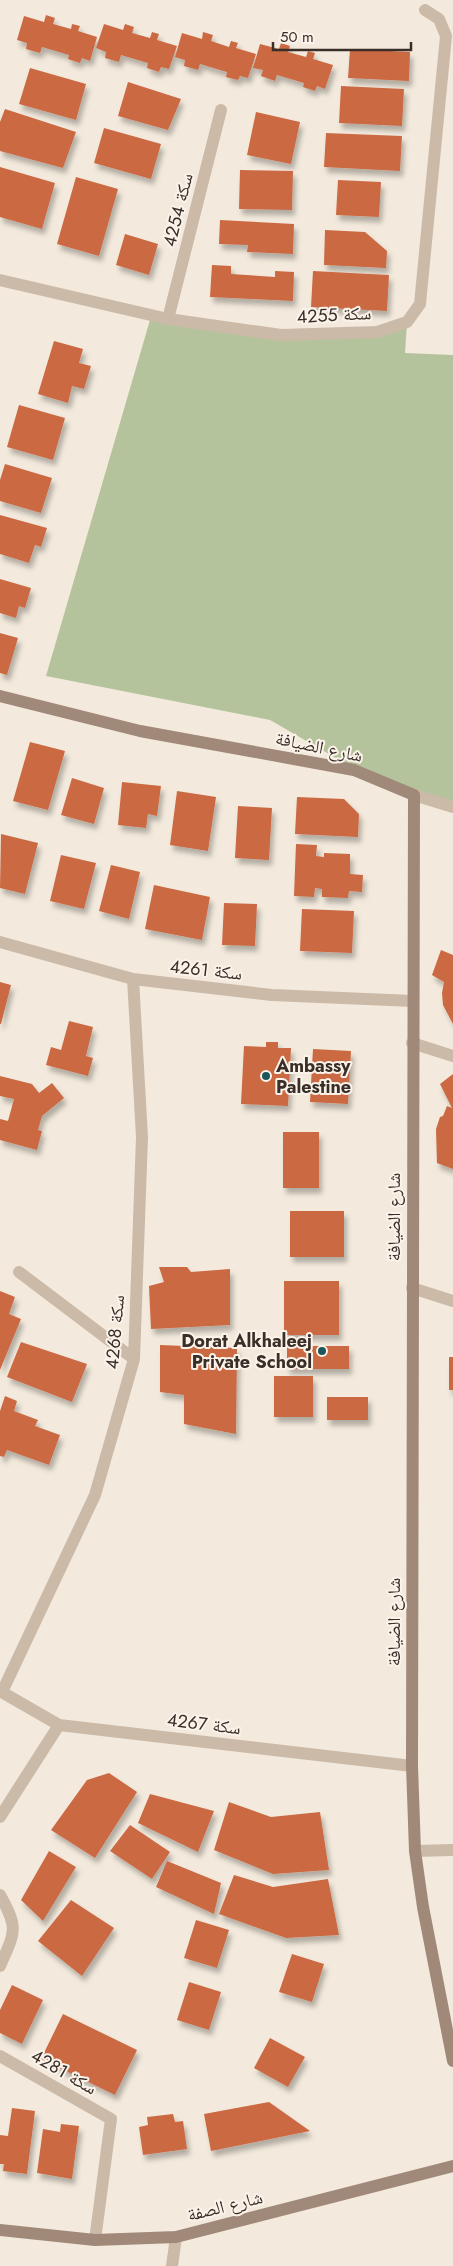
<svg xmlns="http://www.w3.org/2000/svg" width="453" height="2266" viewBox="0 0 453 2266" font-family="Jost,'Noto Naskh Arabic',sans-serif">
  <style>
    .green { fill: #b5c39c }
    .building { fill: #cb6943; filter: url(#shadow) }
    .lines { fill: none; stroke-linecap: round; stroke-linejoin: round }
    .street { stroke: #ccbaa8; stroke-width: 12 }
    .secondary { stroke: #a08979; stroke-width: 12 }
    .poi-dot { fill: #1c565c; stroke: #fbf3ea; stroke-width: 2 }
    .labels { text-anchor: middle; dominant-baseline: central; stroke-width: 4; stroke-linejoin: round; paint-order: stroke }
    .street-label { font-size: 18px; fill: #392e28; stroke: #fbf3ea }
    .poi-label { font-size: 18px; font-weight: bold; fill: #392e28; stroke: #fbf3ea; text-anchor: start }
  </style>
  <defs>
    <filter id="shadow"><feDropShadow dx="3" dy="5.5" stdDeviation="2.5" flood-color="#0004"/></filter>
  </defs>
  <rect width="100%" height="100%" fill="#f3eadd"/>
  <path class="green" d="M150 320 281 336 407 323 405 353 453 355V807L355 769 270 720 46 676Z"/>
  <path class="building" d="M46 15 55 18 53 24 71 29 72 24 80 26 78 31 97 37 90 61 82 58 80 63 68 59 69 55 42 47 40 53 26 49 27 43 17 40 24 16 44 22Z
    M104 24 123 30 125 24 134 27 132 33 150 38 152 32 159 34 157 40 177 46 169 69 161 67 159 72 147 68 148 63 121 55 119 62 105 58 106 52 96 48Z
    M203 32 213 35 211 41 229 47 231 41 238 43 236 48 256 54 248 78 240 76 238 80 226 77 227 72 200 64 198 70 184 66 185 60 175 57 182 33 202 39Z
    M281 43 290 46 288 52 306 57 308 51 315 53 313 59 333 65 325 89 317 86 315 91 303 87 304 83 277 75 275 81 261 76 263 70 253 68 260 44 279 49Z
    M350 49 410 52 409 81 348 78Z
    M30 68 86 84 76 120 19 104Z
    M128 82 181 99 168 130 118 116Z
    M341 86 404 89 402 126 339 123Z
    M5 109 76 132 63 168 0 151V122Z
    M256 112 300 122 291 164 247 155Z
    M104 128 161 144 151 179 94 163Z
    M326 133 402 136 400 171 324 167Z
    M0 167 55 183 42 229 0 217Z
    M240 170 293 171 292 210 239 209Z
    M76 177 118 189 99 256 57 244Z
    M338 180 381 182 379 217 336 215Z
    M220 220 294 224 293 254 247 252 248 245 219 244Z
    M325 230 365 232 387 251 386 268 324 265Z
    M125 234 158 244 149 275 116 265Z
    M212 265 231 266V274L275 277V271L294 272 293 301 210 297Z
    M313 271 389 275 387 311 311 307Z
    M54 341 83 349 79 363 91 366 84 389 72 386 68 403 38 394Z
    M19 405 65 418 53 460 7 447Z
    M5 464 52 478 41 513 0 501V480Z
    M0 515 47 528 41 547 35 545 29 563 0 554Z
    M0 579 31 588 25 608 19 606 16 618 0 613Z
    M0 633 18 638 7 675 0 673Z
    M30 742 65 751 48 810 13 801Z
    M72 778 104 788 94 824 61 815Z
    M122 782 161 786 157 816 148 814 146 828 118 825Z
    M177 791 216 797 208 851 170 845Z
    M297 797 344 799 359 814 358 837 295 834Z
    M238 806 272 808 269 860 235 858Z
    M1 834 38 843 25 894 0 888Z
    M296 844 317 845 316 856 324 857V853L350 854V874L363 875 362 892 349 891 348 898 322 897V889L315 888 314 897 294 896Z
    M61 855 96 863 84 909 50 901Z
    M111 865 140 872 129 919 99 911Z
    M154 885 210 897 202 940 145 929Z
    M224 903 257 904 255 946 222 945Z
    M302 909 354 911 352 953 300 951Z
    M441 950 453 955V1024L443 1005 442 993 444 982 432 975Z
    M0 982 11 985 1 1024H0Z
    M69 1021 93 1027 86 1056 93 1058 88 1076 46 1065 51 1047 61 1050Z
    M266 1042H278V1048H291L288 1106 241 1104 244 1046 266 1047Z
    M313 1049 351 1051 348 1104 310 1102Z
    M453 1074V1169L437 1163 436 1129 440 1117 443 1116 447 1106 452 1108 440 1084Z
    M0 1076 32 1084 39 1093 52 1083 64 1098 42 1116 38 1130 42 1131 37 1150 0 1140V1119L8 1121 14 1099 0 1096Z
    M283 1132H319V1188H283Z
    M290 1211H344V1257H290Z
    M159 1267H187L191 1272 230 1269V1325L151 1329 149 1286 164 1282Z
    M284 1281H339V1335H284Z
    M0 1291 15 1297 9 1314 21 1319 0 1370Z
    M21 1342 87 1364 72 1402 7 1377Z
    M160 1345 237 1348 236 1434 184 1424V1395L160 1392Z
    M287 1346H349V1369H287Z
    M449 1357H453V1390H449Z
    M274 1376H313V1417H274Z
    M5 1396 17 1401 14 1411 38 1420 35 1426 60 1435 49 1465 7 1450 4 1457 0 1456V1411Z
    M327 1397H368V1420H327Z
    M109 1773 137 1792 95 1858 51 1830 87 1780Z
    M150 1794 214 1811 198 1852 138 1823Z
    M229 1802 271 1817 320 1812 329 1870 273 1874 214 1850Z
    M130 1825 170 1852 152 1879 110 1851Z
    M49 1851 76 1867 43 1921 21 1900Z
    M167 1861 221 1883 214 1914 156 1887Z
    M234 1875 273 1887 328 1879 339 1935 286 1938 219 1914Z
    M71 1900 114 1928 82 1976 38 1941Z
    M196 1920 229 1930 217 1968 184 1958Z
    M292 1954 324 1964 312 2002 279 1992Z
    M189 1982 221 1992 209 2030 177 2020Z
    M12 1985 43 2000 22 2044 0 2033V2010Z
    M63 2014 137 2050 115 2095 41 2059Z
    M270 2038 305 2057 288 2087 254 2068Z
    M269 2102 310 2131 211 2151 204 2114Z
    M12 2108 35 2111 27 2174 3 2171 4 2164H0V2135L8 2136Z
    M173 2114 175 2122 183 2121 187 2149 143 2155 139 2127 148 2125 147 2117Z
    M61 2124 79 2126 72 2179 37 2173 43 2129 60 2132Z"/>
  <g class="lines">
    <path class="street" d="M0 280 168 319 281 335 377 332 407 322 420 304 446 36 439 19 425 10
      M168 319 221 110
      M414 795 453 807
      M0 942 133 979 272 995 413 1001
      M412 1043 453 1056
      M19 1272 134 1359
      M412 1288 453 1301
      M0 1691 59 1725 412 1766
      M2 1692 95 1495 134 1359 142 1137 133 979
      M0 1817 59 1725
      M415 1851 453 1850
      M0 1895C19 1929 15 1932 0 1966
      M0 2056 111 2119 95 2240
      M172 2266 176 2237"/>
    <path class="secondary" d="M0 696 140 731 354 770 414 795 412 1766 415 1851 423 1907 453 2061
      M0 2230 95 2240 176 2237 453 2166"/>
  </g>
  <g class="poi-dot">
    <circle cx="266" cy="1076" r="5"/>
    <circle cx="322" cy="1351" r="5"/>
  </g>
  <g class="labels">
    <g class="street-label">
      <text transform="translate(178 210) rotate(-76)">سكة 4254</text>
      <text transform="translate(334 315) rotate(-3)">سكة 4255</text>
      <text transform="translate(319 747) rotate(12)">شارع الضيافة</text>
      <text transform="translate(206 970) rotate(6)">سكة 4261</text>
      <text transform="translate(394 1217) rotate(-90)">شارع الضيافة</text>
      <text transform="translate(115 1332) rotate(-85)">سكة 4268</text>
      <text transform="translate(394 1622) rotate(-90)">شارع الضيافة</text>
      <text transform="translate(204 1724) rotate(7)">سكة 4267</text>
      <text transform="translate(64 2072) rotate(30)">سكة 4281</text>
      <text transform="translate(225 2206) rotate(-14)">شارع الصفة</text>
    </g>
    <g class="poi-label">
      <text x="276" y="1066">Ambassy<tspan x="276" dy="21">Palestine</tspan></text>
      <text x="312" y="1341" text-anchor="end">Dorat Alkhaleej<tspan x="312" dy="21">Private School</tspan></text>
    </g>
  </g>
  <path d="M273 42v8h138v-8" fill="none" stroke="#392e28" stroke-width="2.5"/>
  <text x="280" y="42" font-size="15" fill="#392e28" stroke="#fbf3ea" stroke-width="4" paint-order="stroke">50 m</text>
</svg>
